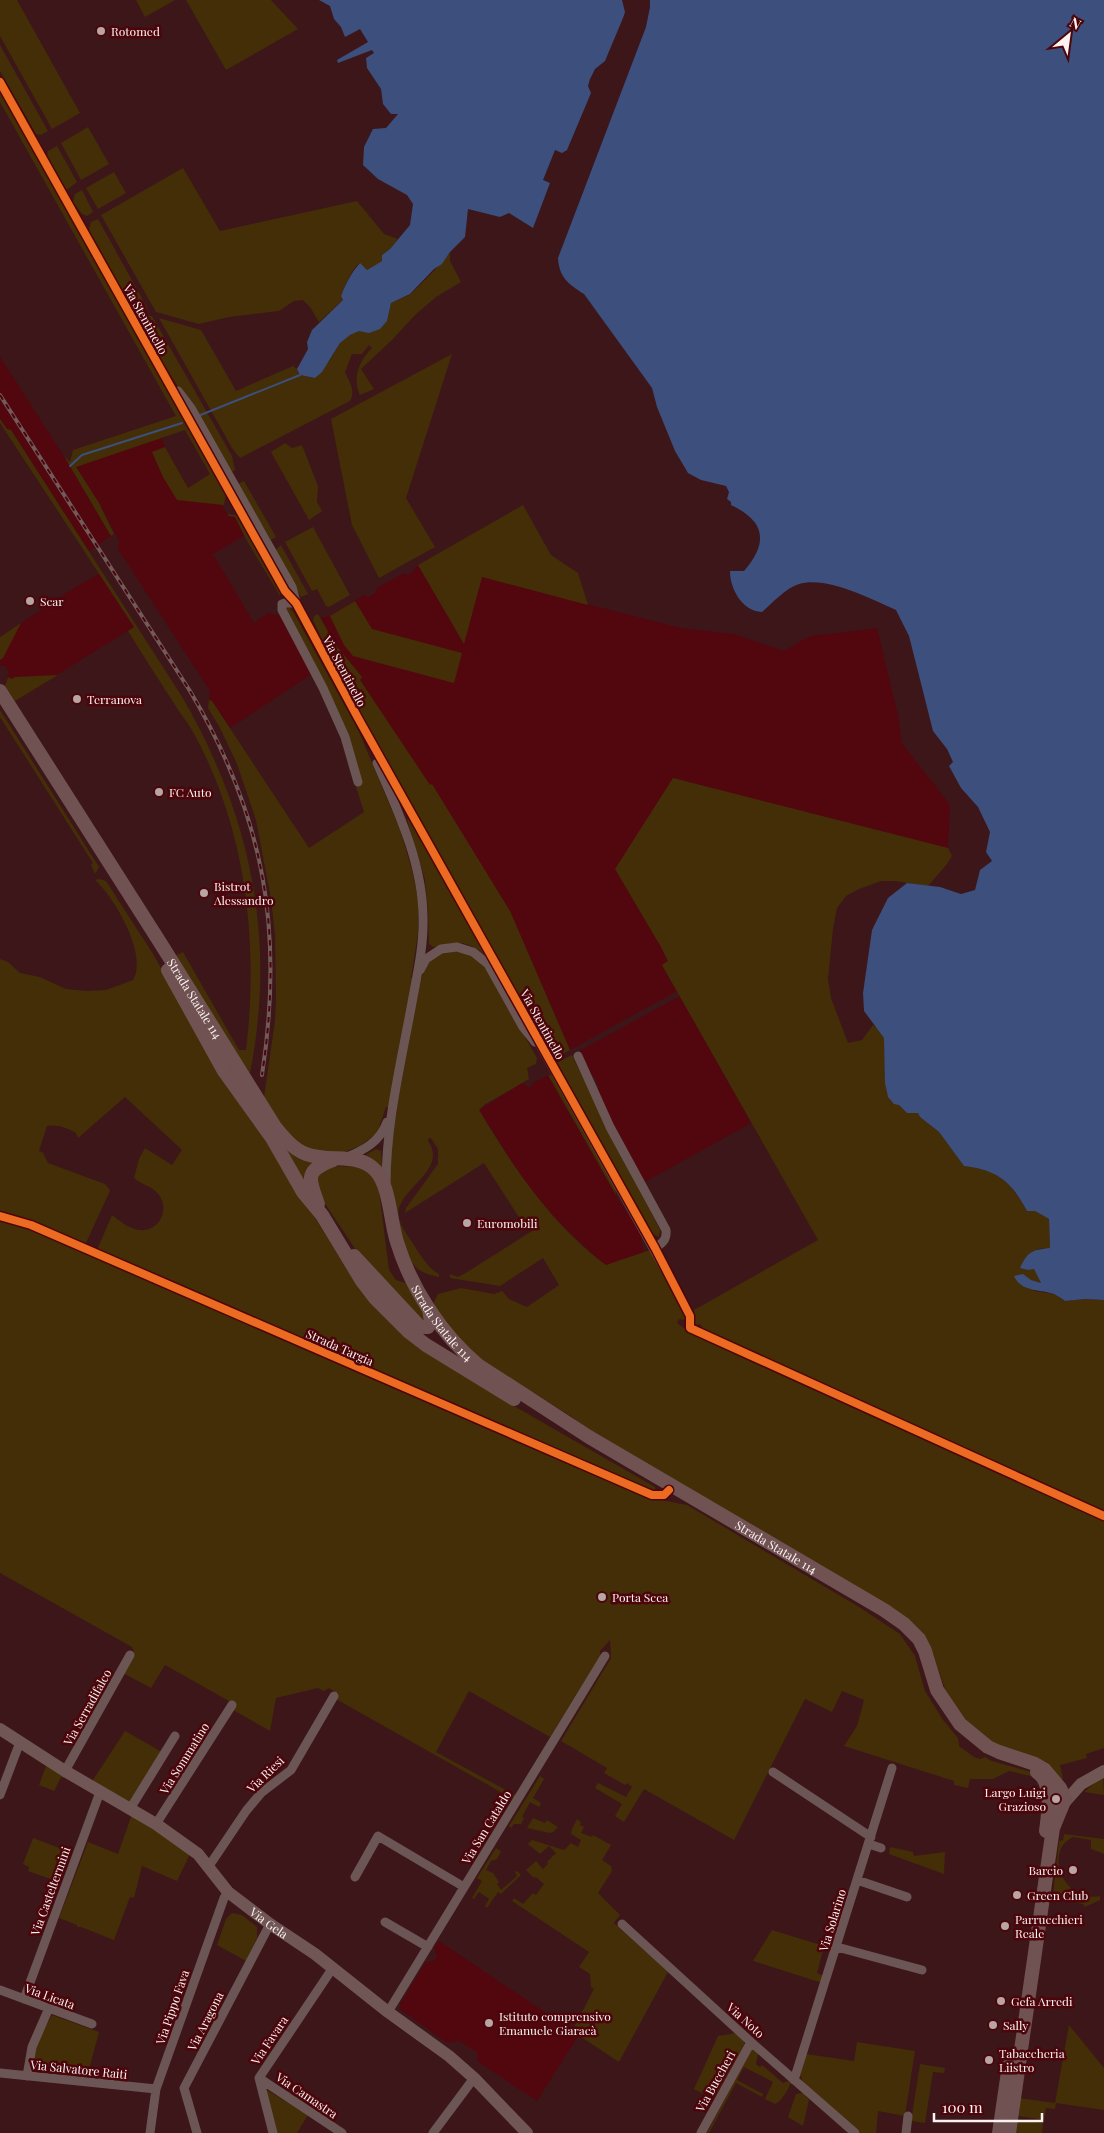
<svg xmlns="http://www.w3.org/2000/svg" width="1104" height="2133" viewBox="0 0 1104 2133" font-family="'Playfair Display',serif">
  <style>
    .built { fill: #52070f }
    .green { fill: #442e07 }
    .water { fill: #3c4f7d }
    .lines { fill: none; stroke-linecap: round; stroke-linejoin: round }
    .stream { stroke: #3c4f7d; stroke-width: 2 }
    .street { stroke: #6b5655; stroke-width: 9 }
    .secondary { stroke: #705755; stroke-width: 12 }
    .primary { stroke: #705253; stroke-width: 14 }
    .rail-casing { stroke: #725a5b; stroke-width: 4 }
    .rail { stroke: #4c060b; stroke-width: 2; stroke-dasharray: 5.5; stroke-linecap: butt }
    .cycleway-casing { stroke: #4c060b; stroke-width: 11 }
    .cycleway { stroke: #ed6a23; stroke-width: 8 }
    .poi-dot { fill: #b8a5a5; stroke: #4c060b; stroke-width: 2 }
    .labels { text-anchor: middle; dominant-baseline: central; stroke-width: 5; stroke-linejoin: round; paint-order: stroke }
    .poi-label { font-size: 12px; fill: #fbf2f1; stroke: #4c060b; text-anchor: start }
    .street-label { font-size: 12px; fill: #fbf2f1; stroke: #4c060b }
  </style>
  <rect width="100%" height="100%" fill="#3c1619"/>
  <path class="built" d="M0 357 64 456 111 536 89 551 11 430 7 429 0 419Z
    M161 437 165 447 188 488 211 474 224 499 222 506 229 516 235 517 245 535 213 554 254 623 268 613 281 616 312 674 230 728 212 701 209 700 210 691 118 549 119 541 99 503 76 467Z
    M418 565 464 643 482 577 681 628 734 634 784 651 810 636 877 628 898 715 902 743 950 805 948 848 673 778 616 869 661 947 668 961 662 965 677 991 570 1050 510 911 432 785H430L360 680 361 677 335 644 321 618 330 616 364 595 369 597 375 593 377 588 404 573 408 575 411 573Z
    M99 574 134 627 15 701 5 686 9 672 5 666 0 665V637L77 586Z
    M680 996 751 1123 645 1182 612 1126 597 1092 599 1088 597 1083 594 1077 590 1076 579 1051Z
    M548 1075 621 1204 631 1217 641 1235 643 1251 650 1250 685 1313 605 1266 554 1217 528 1187 479 1110 522 1083 530 1088 533 1083Z
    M439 1941 579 2035 537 2101 480 2063 477 2059 478 2053 458 2040 452 2043 446 2042 400 2009V2004L426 1962 434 1961 437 1956 434 1948Z"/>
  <path class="green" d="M0 0H17L80 113 52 129 0 36Z
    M136 0H175L145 17Z
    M186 0H271L298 29 226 70Z
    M0 45 48 131 41 135 36 134 0 71Z
    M0 91 226 494 224 505 177 500 163 477 152 452 165 447 188 488 210 474 185 430 76 467 99 503 114 534 111 536 64 456 70 462 73 450 176 416 0 102Z
    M88 127 109 164 81 180 61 143Z
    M57 146 77 182 68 189H66L47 157 48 151Z
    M183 168 220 231 357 201 384 234 398 239 390 249 382 255V261L367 270 359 263C350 273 346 283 341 296L343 300 319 322 310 307 303 300 294 301 279 311 229 317 199 324 156 312 101 215Z
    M114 172 126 193 98 209 86 188Z
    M82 190 93 212 87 216 82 214 73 202 75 194Z
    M98 219 148 309 130 304 89 230 91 222Z
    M450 252V261L461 282 436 297 415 315 393 339 361 369 374 389 360 395C352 379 359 360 372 348L369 345 362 354H352L345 372C349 381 356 391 350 401L240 458 232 448 159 318 201 330 236 391 293 366 297 369 300 375 315 378 330 360 340 343 350 334 387 321 391 303C397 300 403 298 409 295 415 291 446 259 450 252Z
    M143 315 152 316 232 456 235 470 232 472 163 363 140 321Z
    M452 354 406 498 435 547 379 578 352 525 331 419Z
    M0 419 7 429 11 430 181 695C250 813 277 937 250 1073L248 1074 173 957 183 952 239 1050H246C259 941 246 827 192 730 187 722 180 713 175 705 159 680 143 656 128 631L134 627 0 423Z
    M285 443 292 448 302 445 318 486 317 502 322 511 309 520 271 452Z
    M244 481 276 537 271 540 238 484Z
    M523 505 551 555 578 573 588 605 482 577 464 644 418 565Z
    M227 514 236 515 282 592 280 596 246 539 235 517 229 516Z
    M313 527 350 595 329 607 326 606 317 589 312 591 285 542Z
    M281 545 308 594 301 597 275 551Z
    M355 601 372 629 462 653 454 683 353 656 344 645 330 616Z
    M288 606 294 613 359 732 401 832 413 874 418 900V934L411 978 421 980 424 969 434 957 448 950 466 952 485 966 537 1058 536 1064 527 1068 529 1079 484 1105 479 1110C514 1168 551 1224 606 1265L650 1250 685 1313V1320L679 1319 677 1323 684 1328 1104 1518V1748L1086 1754 1087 1758 1060 1765 1063 1779H1059L1047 1762 995 1744 965 1719 946 1692 934 1657 919 1631 594 1435 572 1417 470 1353 436 1312 434 1302 438 1294 461 1288 494 1294 502 1291 509 1299 527 1307 559 1285 543 1258 500 1286 450 1278V1274L458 1277 464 1274 532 1231 527 1224 524 1225 484 1163 405 1213 406 1208 438 1164V1149L431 1138H429L428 1141C450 1172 392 1191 399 1218 401 1228 409 1237 414 1245 420 1255 429 1269 439 1274V1277C430 1275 421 1273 415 1266 399 1249 388 1186 389 1162 390 1144 394 1126 397 1109L386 1107 377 1133 360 1146 344 1152H312L286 1134 264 1097 275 1021 276 997 275 935 271 899 256 820 237 764 220 728 208 708 209 700 212 701 309 848 364 812 356 787 361 783 286 609Z
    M318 614 335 644 362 677 360 680 430 785 432 784 510 911 570 1050 554 1058 533 1022 337 672 313 620 314 616Z
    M21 623 3 658 0 660V665V637Z
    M58 675 15 701 5 686 8 677 12 679 15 677Z
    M0 710 99 867 95 874 91 865 93 863 0 717Z
    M673 778 948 848 952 856 947 864 928 886 895 881H881L859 889 846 896 837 908 833 929 828 979 831 998 848 1043 862 1040 873 1025 880 1030 884 1038 899 1105 907 1113H918L920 1117 939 1132 964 1166C998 1170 1010 1181 1027 1211H1035L1049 1219 1050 1248 1037 1249 1034 1268 1041 1283 1031 1280 1034 1291 1054 1294 1065 1301 1085 1299 1104 1300V1514L733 1347 708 1335 700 1324 693 1325 694 1310 818 1240 662 965 668 961 661 947 615 869Z
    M407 819 409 820 485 955C466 939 456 942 433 947L429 944 428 910 425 880Z
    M99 879 106 881 153 954 230 1088 253 1124 261 1132 352 1277 483 1388 655 1487 656 1493 97 1250 112 1215C120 1221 129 1229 139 1230 159 1232 170 1210 159 1195 153 1186 141 1185 134 1178L139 1159 145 1148 172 1165 182 1150 125 1097 78 1138 76 1133C67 1128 58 1124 47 1126L39 1151 43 1153 48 1163 105 1184 110 1190 109 1193 85 1245 0 1213V959L8 962 20 973 40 977 66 989 87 991 106 990 133 980C148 955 115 898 95 880Z
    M572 1055 607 1128 660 1230 659 1237 653 1234 556 1063Z
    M548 1075 553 1076 615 1187 616 1195Z
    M277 1139 318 1161 305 1184Z
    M376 1149 381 1151 382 1167 364 1156Z
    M334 1166 364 1167 378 1182 389 1270 396 1280 409 1284 427 1319 423 1324 360 1256 312 1184 313 1178Z
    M0 1218 16 1221 651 1498 687 1505 859 1607 900 1634 915 1656 925 1691 943 1720 958 1738 959 1746 974 1757 980 1759 985 1757 992 1761 1038 1774 1039 1778 1009 1771 993 1779H970L968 1788 954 1785V1781L844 1746 857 1726 864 1700 842 1691 832 1712 805 1699 734 1840 644 1789 624 1822 615 1816 622 1804 595 1788 598 1783 626 1797 632 1787 627 1783 625 1785 604 1773 607 1768 561 1741 611 1658 610 1640 600 1651V1656L550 1737 469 1691 436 1752 515 1795 513 1799 336 1699 339 1694 329 1688 324 1691 318 1688 276 1698 270 1731 233 1710 236 1705 165 1665 151 1688 123 1673 134 1652 132 1647 0 1573Z
    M125 1731 162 1752 129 1804 91 1783Z
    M25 1748 65 1774 63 1778 61 1777 54 1791 39 1785 46 1766 24 1752Z
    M540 1776 544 1779 533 1798 541 1803 539 1807 530 1802 522 1817 524 1818 521 1824H514L511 1828 509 1826Z
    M1103 1776 1104 1795 1084 1792Z
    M132 1814 191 1852 177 1881 142 1866 134 1898 130 1897 114 1940 81 1927H77V1925L59 1918 88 1842 118 1854Z
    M533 1818 545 1823 547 1820 558 1827 553 1832 550 1833 527 1828Z
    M577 1819 581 1822 580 1825 584 1827 581 1833 592 1837 593 1835 611 1845 602 1860 611 1866 612 1871 598 1893 620 1915 614 1923 668 1972 619 2062 572 2031 594 1989 591 1987 590 1974 579 1967 589 1952 512 1901 514 1898 523 1904 533 1893 536 1895 544 1884 536 1877 534 1878 526 1870 536 1861 543 1869 548 1864 547 1862 556 1853 549 1846 540 1854 528 1844 532 1840 564 1850 571 1843 578 1847 581 1840 571 1834 572 1829Z
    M1064 1834 1104 1839V1854L1091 1849V1840L1073 1837C1043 1851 1063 1903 1100 1896V1900L1085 1907 1083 1904 1059 1899 1060 1903 1051 1902 1049 1896 1053 1894 1059 1841 1063 1840Z
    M33 1838 70 1852 59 1882 28 1871 29 1867 23 1864Z
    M890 1847 913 1852 914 1856 945 1852 944 1874 889 1854Z
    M496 1848 501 1851 497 1859 491 1861 486 1870 493 1873 499 1882 497 1884 501 1890 517 1876 515 1872 517 1871 521 1875 501 1894 498 1892 487 1908 485 1906 489 1899 479 1892 474 1899 472 1898 482 1881 477 1878Z
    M232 1913 242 1915 257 1927V1938L246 1961 217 1945 226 1919Z
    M772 1930 824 1946 817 1973 824 1976 822 1983 753 1961Z
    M52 2015 99 2032 88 2073 34 2068V2047Z
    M1069 2025 1104 2068V2110L1056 2103 1055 2109 1046 2108 1044 2120 1018 2116 1019 2098 1055 2103Z
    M736 2033 744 2040V2045L714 2099 694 2089 718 2036Z
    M857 2042 915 2051 905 2116 878 2111 876 2133H861L803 2082 800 2075 806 2054 854 2061Z
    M752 2048 758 2054 756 2064 760 2067 762 2065 783 2083 789 2081 791 2082C788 2090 782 2101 775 2104L765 2099 773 2082 744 2067 737 2080 763 2094 762 2097 736 2083 709 2133H707Z
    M920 2064 945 2068 944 2073 933 2072 925 2123 911 2121Z
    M267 2090 308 2115 297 2133H276L266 2091Z
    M803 2093 809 2100 803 2126 788 2117 796 2094Z
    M1017 2119 1043 2123 1042 2133H1014Z"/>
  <path class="water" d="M319 0H622L625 12 623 18 605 61 595 69 590 79 588 86 591 93 567 150 562 153 555 150 543 180 550 183 533 228 509 213 500 217 468 209 465 237 450 252 442 264 434 269 410 294 391 303 387 321 380 329 369 333 359 331 350 335 340 343 322 372 315 378 300 375 297 369 308 349 307 342 312 330 343 300 341 296C346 283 351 273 360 263L367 270 382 261V255L390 249 410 225 413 204 407 195 378 179 363 165 364 147 373 129 386 128 398 114H391L383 104 381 89 367 68 366 58 374 53 372 50 338 63 337 60 368 42 360 29 345 37 341 27 334 19 330 6Z
    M650 0H1104V1300L1085 1299 1065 1301C1062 1299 1058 1296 1054 1294 1040 1289 1021 1292 1014 1276L1023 1274 1031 1280 1041 1283 1034 1269 1028 1270 1020 1268C1028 1251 1032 1250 1050 1248L1049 1219 1035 1211H1027C1011 1181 997 1170 964 1166L939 1132 920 1117 918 1113H907L899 1105 894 1104 888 1097 885 1083 884 1038 864 1011 863 993 872 930 888 898 907 883 940 887 961 894 975 890 980 870 992 861 986 852 990 832 978 807 961 788 949 766 953 762 947 749 933 731 909 636 896 610C870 599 828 576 799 584 786 588 772 603 762 612 742 611 730 589 730 571H744C769 542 765 521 731 505V502L727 499 729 492 726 486 701 480 688 473 675 451 657 407 652 388 584 294C568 284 559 277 558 258L646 27 650 7Z"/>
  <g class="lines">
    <path class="stream" d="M198 416 300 375
      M70 466 82 455 182 423"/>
    <path class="street" d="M0 82 285 591 296 603 358 718 667 1273
      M178 391 191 408 292 587 296 602
      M296 603H285L282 604V610L323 688 345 737 358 782
      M377 763C398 811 423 864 423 918 424 948 416 979 411 1008 400 1067 386 1125 386 1184
      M420 970 426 959 441 949 457 947 473 952 488 964 523 1027 535 1042
      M578 1056 610 1127 666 1230C667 1239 663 1243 655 1248
      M345 1158C364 1150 380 1142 387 1122
      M0 1216 31 1225 652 1495H664L669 1490
      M65 1771 130 1655
      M773 1772 871 1837
      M0 1795 20 1742
      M130 1809 175 1736
      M156 1824 232 1705
      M869 1844 881 1848
      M209 1866 246 1811 261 1793 291 1770 334 1696
      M355 1877 378 1836 464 1887
      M857 1880 907 1897
      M385 1922 428 1947
      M622 1924 751 2042 855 2133
      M837 1947 922 1970
      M0 1990 92 2024
      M24 1999 100 1792
      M388 2012 605 1656
      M0 2073 156 2089
      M27 2076 32 2047 49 2008
      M259 2078 342 2133
      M794 2080 892 1768
      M150 2133 156 2089 224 1898 228 1892
      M197 2133 184 2088 270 1924
      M273 2133 259 2078 332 1969
      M433 2133 474 2078
      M701 2133 751 2042
      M906 2133 908 2116"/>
    <g class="secondary">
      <path id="s1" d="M0 1729 65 1771 156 1824 198 1854 228 1892 270 1924 315 1954 388 2012 449 2056 474 2078 527 2133"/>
      <path d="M1064 1803 1081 1784 1104 1771"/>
    </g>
    <g class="primary">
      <path id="s2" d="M0 691 161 944 275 1127C284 1138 293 1149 306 1154 330 1163 358 1152 375 1170 390 1185 390 1221 397 1242 411 1288 441 1334 478 1365L589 1437 884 1610 904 1624 919 1639 925 1651 937 1690 960 1724 988 1747 999 1752 1035 1764 1044 1769 1060 1788 1065 1799 1053 1828 1009 2133"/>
      <path d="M168 970 224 1071 272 1138 303 1192 322 1215 362 1281 375 1298 409 1332 426 1345 514 1399"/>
      <path d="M318 1204C308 1177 305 1171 333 1160"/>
      <path d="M354 1256 420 1327H428L431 1322 429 1309"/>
      <path d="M1037 1772C1054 1783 1048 1814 1046 1831"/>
      <path d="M999 2133 1009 2065"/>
    </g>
    <g class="rail-casing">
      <path id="rail" d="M0 395 190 691C265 817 284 932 262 1075"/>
    </g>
    <use href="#rail" class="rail"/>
    <g class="cycleway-casing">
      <path id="cycleway" d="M0 82 285 591 296 603 358 718 655 1248 690 1316V1328L1104 1516
        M0 1216 31 1225 652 1495H664L669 1490"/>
    </g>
    <use href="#cycleway" class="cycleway"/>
  </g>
  <g class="poi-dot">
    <circle cx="101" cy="31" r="5"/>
    <circle cx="30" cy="601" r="5"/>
    <circle cx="77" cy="699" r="5"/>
    <circle cx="159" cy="792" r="5"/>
    <circle cx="204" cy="893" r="5"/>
    <circle cx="467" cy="1223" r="5"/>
    <circle cx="602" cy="1597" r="5"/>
    <circle cx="1056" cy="1799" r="5"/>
    <circle cx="1073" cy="1870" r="5"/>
    <circle cx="1017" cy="1895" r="5"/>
    <circle cx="1005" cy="1926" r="5"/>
    <circle cx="1001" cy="2001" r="5"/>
    <circle cx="489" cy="2023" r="5"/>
    <circle cx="993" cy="2025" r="5"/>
    <circle cx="989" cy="2060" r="5"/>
  </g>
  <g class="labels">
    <g class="poi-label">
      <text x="111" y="31">Rotomed</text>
      <text x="40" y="601">Scar</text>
      <text x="87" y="699">Terranova</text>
      <text x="169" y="792">FC Auto</text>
      <text x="214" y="886">Bistrot<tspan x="214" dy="14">Alessandro</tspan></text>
      <text x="477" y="1223">Euromobili</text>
      <text x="612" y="1597">Porta Scea</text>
      <text x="1046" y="1792" text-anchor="end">Largo Luigi<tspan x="1046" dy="14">Grazioso</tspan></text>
      <text x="1063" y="1870" text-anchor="end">Barcio</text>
      <text x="1027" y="1895">Green Club</text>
      <text x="1015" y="1919">Parrucchieri<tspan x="1015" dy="14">Reale</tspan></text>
      <text x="1011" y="2001">Gefa Arredi</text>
      <text x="499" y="2016">Istituto comprensivo<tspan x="499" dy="14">Emanuele Giaracà</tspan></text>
      <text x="1003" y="2025">Sally</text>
      <text x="999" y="2053">Tabaccheria<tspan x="999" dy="14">Liistro</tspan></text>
    </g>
    <g class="street-label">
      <text transform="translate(146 319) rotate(61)">Via Stentinello</text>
      <text transform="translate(345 671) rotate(62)">Via Stentinello</text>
      <text stroke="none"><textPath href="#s2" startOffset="364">Strada Statale 114</textPath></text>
      <text transform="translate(543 1024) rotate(61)">Via Stentinello</text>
      <text stroke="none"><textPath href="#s2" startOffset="799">Strada Statale 114</textPath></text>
      <text transform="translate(340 1347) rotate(24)">Strada Targia</text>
      <text stroke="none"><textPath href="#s2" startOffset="1204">Strada Statale 114</textPath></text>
      <text transform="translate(87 1707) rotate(-61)">Via Serradifalco</text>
      <text transform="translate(184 1758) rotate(-58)">Via Sommatino</text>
      <text transform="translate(265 1774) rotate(-44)">Via Riesi</text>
      <text transform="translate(486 1827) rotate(-59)">Via San Cataldo</text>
      <text transform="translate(50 1891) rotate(-70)">Via Casteltermini</text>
      <text transform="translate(832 1920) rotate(-73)">Via Solarino</text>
      <text stroke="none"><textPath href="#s1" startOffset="334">Via Gela</textPath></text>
      <text transform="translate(50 1996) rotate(20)">Via Licata</text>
      <text transform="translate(172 2007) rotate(-71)">Via Pippo Fava</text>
      <text transform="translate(746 2020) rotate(42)">Via Noto</text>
      <text transform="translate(205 2021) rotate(-63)">Via Aragona</text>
      <text transform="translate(269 2040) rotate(-56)">Via Favara</text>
      <text transform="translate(79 2069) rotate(6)">Via Salvatore Raiti</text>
      <text transform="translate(715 2081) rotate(-61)">Via Buccheri</text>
      <text transform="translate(307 2095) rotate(34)">Via Camastra</text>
    </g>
  </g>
  <g transform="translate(1069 35) rotate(29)" stroke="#4c060b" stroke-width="4" paint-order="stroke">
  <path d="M0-4L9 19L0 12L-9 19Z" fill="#fbf2f1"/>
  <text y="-8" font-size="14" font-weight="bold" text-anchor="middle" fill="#fbf2f1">N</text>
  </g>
  <path d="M934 2113v8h108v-8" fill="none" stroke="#fbf2f1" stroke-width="2.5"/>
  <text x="942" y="2113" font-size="15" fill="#fbf2f1" stroke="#4c060b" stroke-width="4" paint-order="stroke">100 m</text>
</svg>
